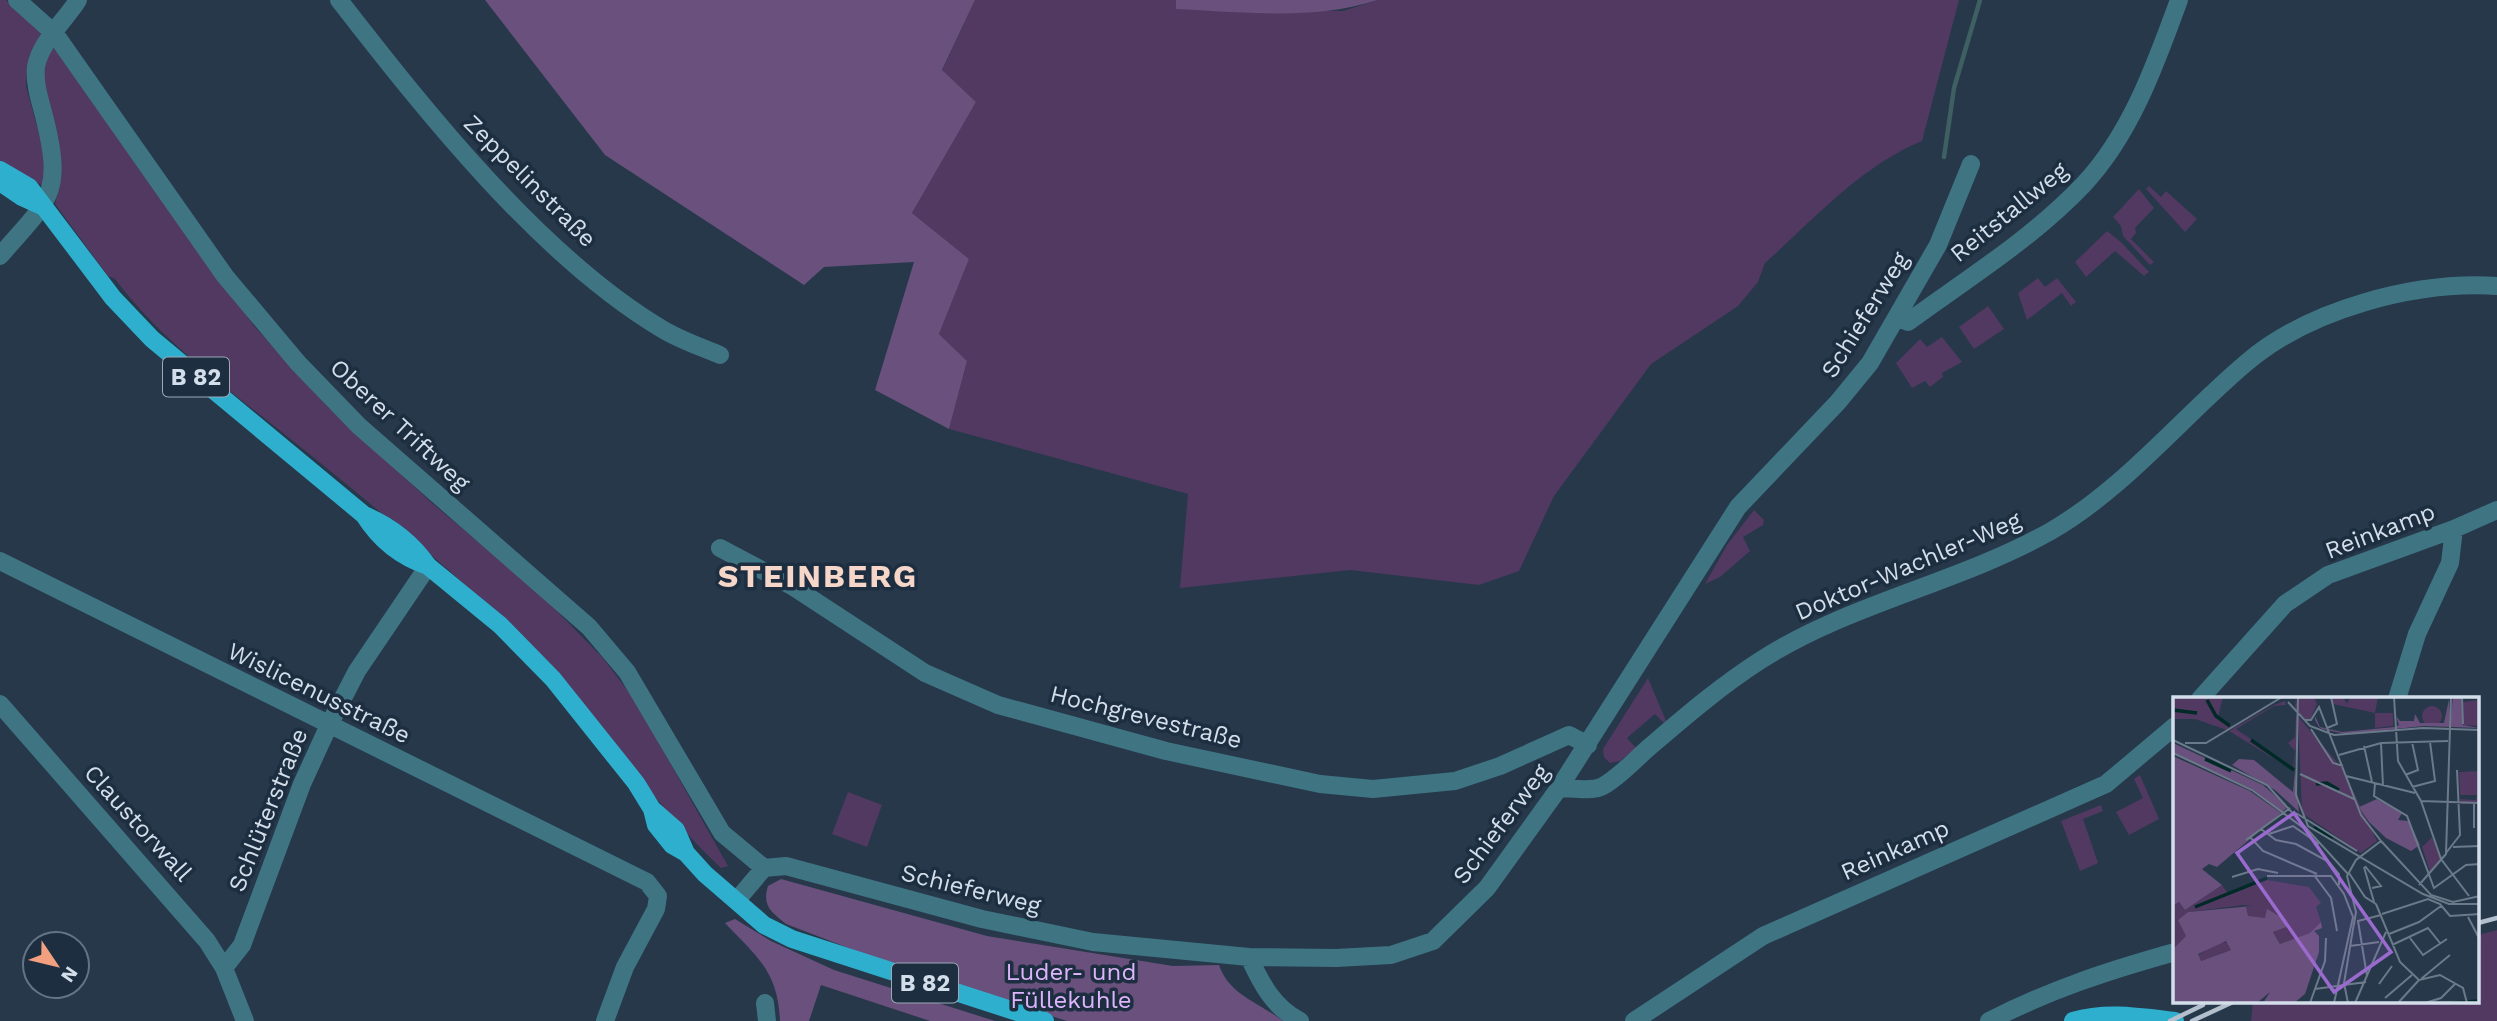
<svg xmlns="http://www.w3.org/2000/svg" width="2497" height="1021" viewBox="0 0 2497 1021" font-family="'Work Sans',sans-serif">
  <style>
    .green { fill: #513961 }
    .forest { fill: #6a507c }
    .lines { fill: none; stroke-linecap: round; stroke-linejoin: round }
    .stream { stroke: #3f6062; stroke-width: 4.5 }
    .minor { stroke: #3f7483; stroke-width: 18 }
    .major { stroke: #2fafce; stroke-width: 18 }
    .rail { stroke: #b3bfcc; stroke-width: 4.5 }
    .labels { text-anchor: middle; dominant-baseline: central; stroke-width: 7; stroke-linejoin: round; paint-order: stroke }
    .shield { fill: #1c2e40; stroke: #9ca9b7; stroke-width: 2 }
    .shield-label { font-size: 23px; font-weight: bold; fill: #d3deea }
    .street-label { font-size: 24px; fill: #d3deea; stroke: #1c2e40 }
    .park-label { font-size: 24px; fill: #deb5fb; stroke: #1c2e40 }
    .district-label { font-size: 32px; font-weight: bold; letter-spacing: 2px; fill: #f6d6c9; stroke: #1c2e40 }
    .inset-river { fill: none; stroke: #002a27; stroke-width: 3.5 }
    .inset-road { fill: none; stroke: #6b7a8a; stroke-width: 2 }
    .view { fill: #9a6ace; fill-opacity: 0.15; stroke: #9a6ace; stroke-width: 3.5 }
    .inset-edge { fill: none; stroke: #d3deea; stroke-width: 3.5 }
  </style>
  <rect width="100%" height="100%" fill="#26384a"/>
  <path class="green" d="M0 0H6L41 32 27 70 26 86 45 156V187L0 161Z
    M975 0H1176L1177 9 1343 11 1378 0H1959L1922 141C1861 166 1813 220 1765 263L1758 282 1738 306 1651 364 1554 496 1519 571 1479 585 1350 570 1180 588 1188 494 949 429 967 361 939 334 969 259 912 213 976 102 942 71Z
    M58 47 254 326 329 408 432 503 542 596 603 658 634 699 728 866 721 868C640 792 583 693 501 617 431 553 357 492 283 433 224 386 161 340 115 279L108 276 55 204C58 192 62 179 60 166 58 143 26 51 58 47Z
    M2149 186 2161 197 2166 191 2197 219 2185 232 2146 189Z
    M2139 189 2154 208 2135 228 2136 233 2131 239 2154 262 2150 265 2123 236 2121 226 2113 217Z
    M2107 231 2121 242 2149 272 2144 276 2115 251 2086 277 2075 262Z
    M2038 278 2045 287 2057 278 2076 302 2071 306 2062 293 2027 320 2018 293Z
    M1988 306 2004 329 1974 349 1959 327Z
    M1942 337 1962 362 1942 373 1943 377 1930 387 1925 381 1912 388 1896 363 1920 339 1927 347Z
    M1754 510 1764 520 1763 525 1743 537 1750 551 1720 577 1705 584 1727 545Z
    M1648 678 1666 721 1664 723 1655 714 1627 738 1636 748 1620 761 1610 763 1604 757 1603 749Z
    M2140 775 2159 819 2129 835 2116 812 2143 798 2134 779Z
    M848 792 882 805 867 847 832 834Z
    M2101 805 2103 811 2083 819 2098 863 2080 871 2061 821Z
    M2497 930V1021H2251L2253 1002H2478V935Z"/>
  <path class="forest" d="M485 0H975L942 70 976 102 912 213 969 259 939 334 967 361 949 429 875 390 914 262 824 267 804 285 605 155Z
    M1176 0H1378C1312 21 1245 12 1176 9Z
    M781 879 987 936 1173 966 1219 965C1229 995 1260 1003 1283 1021H1067L906 970 786 924C771 912 762 906 768 886Z
    M735 919 771 941 834 970 995 1021H930L821 985 809 1021H780C778 971 757 957 725 923Z"/>
  <g class="lines">
    <path class="stream" d="M1944 157 1954 88 1980 0"/>
    <path class="minor" d="M17 0 55 34 225 276 298 363 359 426 589 627 627 672 722 833 764 868
      M339 0C426 112 540 256 662 329 680 340 701 347 720 355
      M0 256C47 201 64 196 45 120 41 103 34 85 36 67 40 42 65 21 78 0
      M1898 318 1908 322C1968 278 2033 238 2084 184 2131 134 2156 63 2179 0
      M720 548 792 586 925 673 998 705 1166 751 1320 784 1373 789 1455 781 1500 766 1569 735 1588 745
      M0 561 647 882 658 896 656 909 625 967 605 1021
      M2200 699 2285 604 2328 575 2454 529 2497 510
      M2397 699 2417 634 2450 563 2454 529
      M0 704 207 941 224 968 245 1021
      M1559 788C1571 788 1593 792 1603 786 1621 776 1637 757 1653 744 1688 714 1722 685 1761 660 1850 603 1959 583 2051 531 2125 488 2181 418 2246 363 2309 309 2415 281 2497 286
      M737 900 764 868 786 866 982 919 1093 942 1249 957 1336 958 1391 955 1433 941 1487 888 1559 788 1738 507 1838 402 1870 363 1938 245 1971 164
      M1249 957C1261 983 1273 1007 1300 1021
      M224 968 242 945 302 784 329 725 357 671 428 566
      M765 1003 767 1021
      M1634 1021 1763 936 2106 784 2175 726
      M1989 1021C2052 989 2107 971 2175 952"/>
    <path class="major" d="M0 170 29 187 113 298 152 339 364 515C390 526 412 543 428 566L500 625 553 679 636 783 652 809 656 825 672 845 686 853 705 874 764 925 792 939 1045 1021
      M0 182 22 197 42 206
      M364 515C379 539 401 557 428 566
      M652 809 676 830 686 853
      M2073 1021C2107 1011 2140 1017 2175 1021"/>
    <path class="rail" d="M2478 923 2497 918
      M2170 1021 2203 1005
      M2192 1021 2233 1002"/>
  </g>
  <g class="labels">
    <g class="shield">
      <rect x="163" y="357.5" width="66" height="39" rx="5"/>
      <rect x="892" y="963.5" width="66" height="39" rx="5"/>
    </g>
    <g class="shield-label">
      <text x="196" y="377">B 82</text>
      <text x="925" y="983">B 82</text>
    </g>
    <g class="street-label">
      <text transform="translate(530 181) rotate(45)">Zeppelinstraße</text>
      <text transform="translate(2009 212) rotate(-39)">Reitstallweg</text>
      <text transform="translate(1865 315) rotate(-58)">Schieferweg</text>
      <text transform="translate(400 425) rotate(43)">Oberer Triftweg</text>
      <text transform="translate(2380 531) rotate(-21)">Reinkamp</text>
      <text transform="translate(1908 566) rotate(-23)">Doktor-Wachler-Weg</text>
      <text transform="translate(319 693) rotate(26)">Wislicenusstraße</text>
      <text transform="translate(1146 717) rotate(14)">Hochgrevestraße</text>
      <text transform="translate(268 810) rotate(-68)">Schlüterstraße</text>
      <text transform="translate(138 823) rotate(48)">Claustorwall</text>
      <text transform="translate(1501 824) rotate(-53)">Schieferweg</text>
      <text transform="translate(1895 850) rotate(-24)">Reinkamp</text>
      <text transform="translate(971 889) rotate(14)">Schieferweg</text>
    </g>
    <g class="park-label">
      <text x="1071" y="972">Luder- und<tspan x="1071" dy="28">Füllekuhle</tspan></text>
    </g>
    <g class="district-label">
      <text x="818" y="576">STEINBERG</text>
    </g>
  </g>
  <g transform="translate(2173 697)">
    <rect width="306" height="306" fill="#26384a"/>
    <path d="M0 0 50 1 45 20 59 28 54 33 22 22H0ZM123 0 125 15 126 0H141L144 7 137 23 132 22 122 12ZM158 0H170L174 7 177 0H205L202 16H220V29L202 31V16L160 7ZM306 3V29L291 28 290 5ZM112 4 113 8 101 9 63 32 120 71 122 54 115 46 122 40 123 17 169 71 204 144 188 156 129 116 125 21 121 74 56 34 101 8ZM249 19a10 10 0 1 1 20 0a10 10 0 1 1-20 0ZM306 74V107H288L287 102 303 103 304 98H287L286 75ZM259 140 268 163 257 175 249 150ZM94 183 136 190 148 206 143 210 148 225 138 236 107 247 100 235 116 229 104 216 91 222 74 219 73 210 79 209 71 208 15 215 10 220 13 239 0 252V209L6 205 12 213 49 188 56 198ZM57 245 58 253 28 264 25 258 45 246Z" fill="#513961"/>
    <path d="M280 0H288L290 28 306 31 251 29 173 37 149 32 146 30 142 23V19L147 30 169 35 222 30 226 28 223 19 227 24H241L242 17 247 26H271L276 2 277 28ZM0 46 90 88 115 110 109 115 79 92 0 56ZM0 59 77 94 108 116 44 170 36 167 29 172 49 188 12 213 6 205 0 209ZM66 62 81 63 120 95 122 74 126 115 102 93 59 68ZM204 102 229 116 225 123 236 124 247 148 238 154 213 141 196 125 186 110ZM79 209 73 210 75 219 92 221 94 212 112 222 116 229 100 235 107 247 137 236 148 225 149 231 141 234 146 239V255L132 297 121 306H90L97 295 84 306H0V252L13 239 5 223 15 215ZM53 244 58 253 28 264 25 257Z" fill="#6a507c" fill-rule="evenodd"/>
    <path class="inset-river" d="M34 3 43 19 57 29M0 13 24 16M78 43 121 73M32 62 58 74M143 87 154 86 166 93M141 130 159 142M22 210 94 181M279 306 307 304"/>
    <path class="inset-road" d="M125 0 123 98 135 129 250 197 276 207H307M221 0 225 64 248 104 268 162 296 199M289 0 290 27M115 5 137 29 161 38 250 31 307 33M131 23H138L146 10 188 118 208 144M154 31 164 27 158 0M138 32 160 66 170 69M0 43 94 88 175 177M12 46H33L109 0M208 46 210 89M191 49 199 85M0 56 79 93 136 135M166 58 208 46 275 44M127 77 181 102M232 78 245 73 239 45M173 79 242 96M202 86 201 99 234 119 261 191 293 168 307 167M239 90 262 84 257 45M248 104 307 106M301 106V131M123 116 184 154M88 132 103 143 123 147 156 165 166 177V188M96 137 120 129 146 147M77 140 90 154 144 177M73 143 117 111M208 144 258 198 280 205 307 199M280 150 307 149M273 156 287 138 284 73M192 169 208 189 199 191M191 170 201 205M176 176 192 200 203 207M141 178 158 201 164 234M94 179H158L171 197 180 220 161 306M59 180 85 172 105 176M246 188 273 157 278 0M203 207 227 265 246 283M209 217 255 202 267 207 277 219 307 217M295 220 307 243M181 227 183 215 174 179 183 163 208 144M216 237 246 225 268 209M237 241 250 258 274 242M219 248 255 231 267 246M177 249 206 245M194 279 185 224 208 218M248 282 277 258M246 283 267 278 290 291 294 306M206 287 219 269M142 292 193 285M212 301 239 278M137 306 152 264 153 241M175 306 171 286 181 226M182 306 213 235M225 306 246 283M252 306 268 301 282 287"/>
    <path class="view" d="M121 116 218 255 161 295 64 156Z"/>
    <rect width="306" height="306" class="inset-edge"/>
  </g>
  <g transform="translate(56 965) rotate(125)"><circle r="33" fill="#1c2e40" stroke="#657484" stroke-width="2"/>
  <path d="M0-5L12 26L0 18L-12 26Z" fill="#f2a07f"/>
  <text y="-10" font-size="19" font-weight="bold" text-anchor="middle" fill="#d3deea">N</text>
  </g>
</svg>
